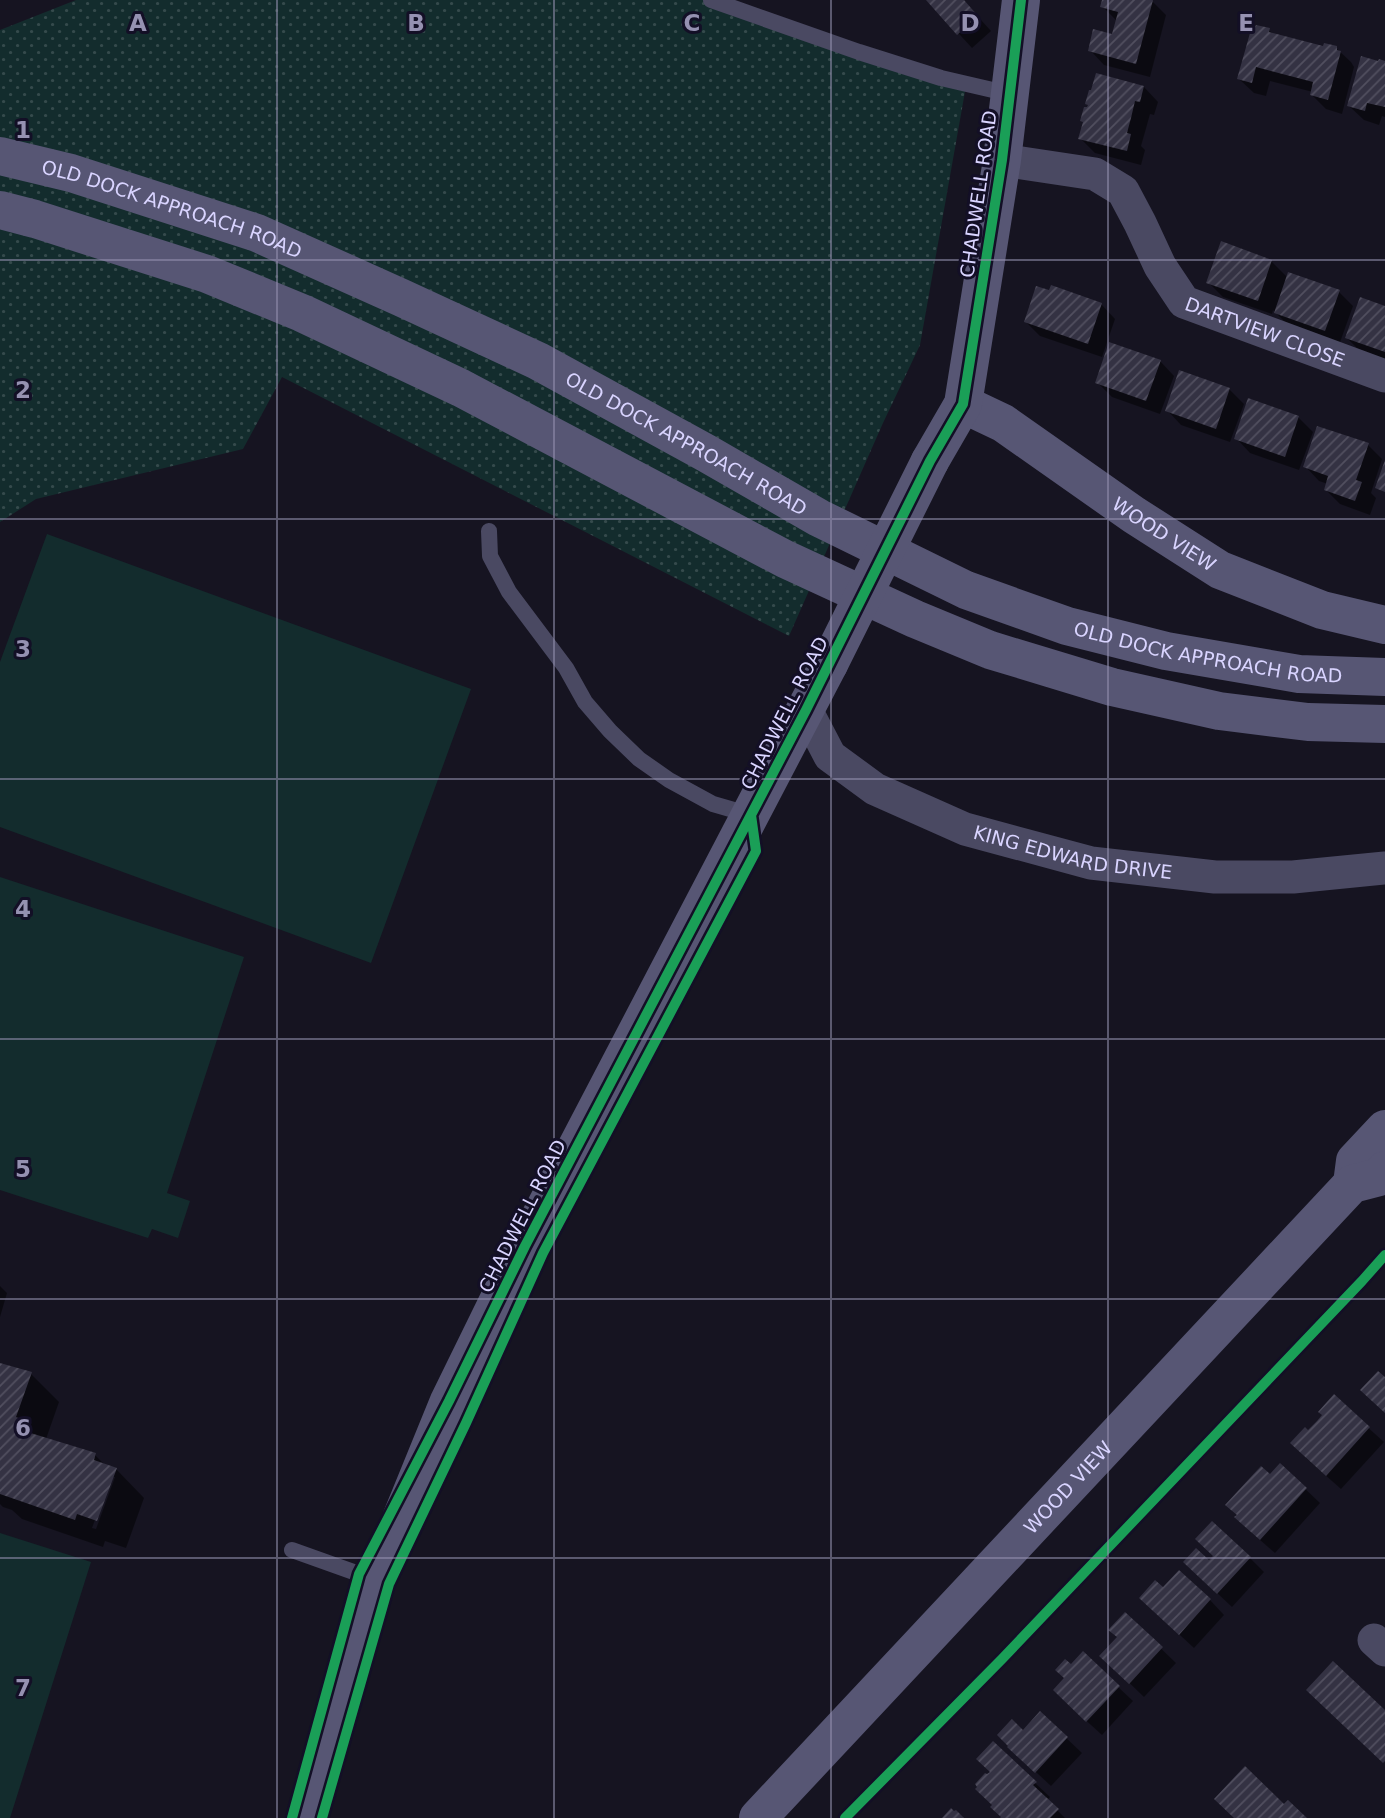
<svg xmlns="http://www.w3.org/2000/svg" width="1385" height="1818" viewBox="0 0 1385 1818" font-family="'DejaVu Sans',sans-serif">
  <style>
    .grass { fill: url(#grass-dots) }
    .garden { fill: #132c2d }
    .shadow { fill: #0007; fill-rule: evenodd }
    .building { fill: url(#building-hatch) }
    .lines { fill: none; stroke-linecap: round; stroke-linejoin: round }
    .lane { stroke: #4a4962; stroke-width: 16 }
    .street { stroke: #4a4962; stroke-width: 33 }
    .secondary { stroke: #575674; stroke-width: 38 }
    .secondary-bridge { stroke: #575674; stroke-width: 38 }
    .cycleway-casing { stroke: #130f26; stroke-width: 15 }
    .cycleway { stroke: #1a9f57; stroke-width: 10 }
    .grid { fill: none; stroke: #9591b1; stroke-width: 2; stroke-opacity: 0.55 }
    .labels { text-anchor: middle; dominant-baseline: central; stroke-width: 6; stroke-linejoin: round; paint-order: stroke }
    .street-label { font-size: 19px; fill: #d9d4ff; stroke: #130f26 }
    .grid-label { font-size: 23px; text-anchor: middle; font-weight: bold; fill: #9591b1; stroke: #130f26; stroke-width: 6; stroke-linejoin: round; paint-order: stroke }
  </style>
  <defs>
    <pattern id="grass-dots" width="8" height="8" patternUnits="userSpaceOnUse" patternTransform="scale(1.75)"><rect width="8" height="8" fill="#132c2d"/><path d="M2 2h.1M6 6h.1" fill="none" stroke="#354a4c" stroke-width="1.8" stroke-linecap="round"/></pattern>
    <pattern id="building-hatch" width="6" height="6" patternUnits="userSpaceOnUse" patternTransform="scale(1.75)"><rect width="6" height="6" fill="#343243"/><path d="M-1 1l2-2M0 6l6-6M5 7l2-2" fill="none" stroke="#514f5f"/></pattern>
  </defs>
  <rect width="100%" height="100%" fill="#161421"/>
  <path class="grass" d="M76 0H727L966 86 920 345 883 423 789 636 282 377 243 449 36 499 0 522V30Z"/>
  <path class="garden" d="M47 534 471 689 371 963 0 827V662Z
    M0 877 244 957 167 1193 190 1201 178 1238 152 1229 148 1238 0 1190Z
    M0 1533 91 1562 10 1818H0Z"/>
  <path class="shadow" d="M928 0H963L991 31 972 48Z
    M1104 0H1148L1152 1 1166 15 1150 77 1104 65 1090 50 1113 36 1117 21 1102 6Z
    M1269 30 1274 35 1325 48H1336L1351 62 1354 67 1342 114 1326 109 1312 95 1313 92 1270 81 1266 96 1254 93 1239 79Z
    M1385 62V117L1382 116 1379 125 1364 120 1349 106Z
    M1144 87 1158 102 1154 115 1150 114 1145 132 1141 146 1145 150 1141 165 1095 153 1080 138 1093 92Z
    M1271 261 1288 278 1339 292 1353 306 1339 345 1290 327 1273 310 1272 314 1223 297 1208 282Z
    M1101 304 1115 319 1102 357 1040 336 1026 322Z
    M1385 308V361L1361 352 1347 338Z
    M1160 361 1174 376 1160 414 1112 397 1097 382Z
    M1229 389 1244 404 1230 442 1181 425 1167 410Z
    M1298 417 1313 432 1299 470 1250 453 1236 438Z
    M1368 445 1382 459 1371 493 1376 498 1370 515 1340 504 1326 490 1328 484 1319 481 1305 466Z
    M0 1286 7 1293 0 1317Z
    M0 1365 31 1374 59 1402 46 1439 95 1455 106 1466 116 1469 144 1498 126 1548 105 1541 103 1547 22 1519 12 1510 3 1507 0 1504ZM111 1477H115L96 1529 92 1528Z
    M1334 1397 1384 1442 1341 1489 1306 1458 1309 1433 1324 1416Z
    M1280 1465 1320 1503 1275 1553 1251 1532 1270 1476Z
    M1250 1558 1264 1572 1232 1607 1199 1576 1209 1563Z
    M1163 1589 1210 1600 1224 1615 1194 1648 1156 1613Z
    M1125 1614 1176 1663 1144 1697 1116 1670 1119 1638Z
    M1083 1654 1133 1701 1102 1735 1069 1705 1066 1679 1071 1667Z
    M1041 1714 1082 1753 1051 1786 1024 1761 1023 1732Z
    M1035 1783 1050 1797 1047 1800 1065 1818H1002L993 1807Z"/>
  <path class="building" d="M926 0H964L978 16 957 35Z
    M1102 0H1153L1136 64 1088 51 1093 29 1112 34 1118 12 1100 7Z
    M1256 25 1270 28 1269 32 1323 46 1324 43 1337 46V50L1341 51 1328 100 1310 95 1313 82 1256 67 1252 83 1237 79 1252 26 1255 27Z
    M1361 56 1378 61 1379 59 1385 61V107L1367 103 1365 111 1347 106Z
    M1096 73 1144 86 1140 102 1135 101 1131 118 1127 133 1131 134 1127 151 1078 139 1083 122 1080 121 1084 107H1087L1088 105 1085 104 1089 90H1091Z
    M1221 241 1272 260 1258 301 1206 283Z
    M1288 272 1340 290 1325 331 1274 313Z
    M1051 285 1102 303 1088 344 1024 322 1036 286 1049 290Z
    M1360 297 1385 306V352L1345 338Z
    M1109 342 1161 360 1146 401 1095 383Z
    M1179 370 1230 388 1216 429 1165 411Z
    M1248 398 1299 416 1285 457 1234 439Z
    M1317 426 1369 443 1356 480 1362 482 1355 501 1324 490 1328 476 1303 467Z
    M1385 460V492L1375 488Z
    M0 1363 32 1372 16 1417 27 1421 24 1431 96 1453 94 1460 117 1468 97 1521 77 1514 75 1520 0 1494Z
    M1378 1371 1385 1377V1413L1360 1390Z
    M1334 1394 1370 1427 1326 1476 1290 1443 1305 1427 1308 1430 1317 1421 1322 1415 1318 1412Z
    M1280 1463 1307 1488 1260 1540 1234 1517 1237 1515 1225 1505 1261 1466 1270 1474Z
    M1212 1521 1251 1557 1217 1594 1183 1562 1196 1548 1209 1560 1213 1556 1195 1539Z
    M1179 1570 1211 1599 1179 1635 1139 1598 1155 1580 1163 1587Z
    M1125 1612 1163 1647 1129 1684 1099 1656 1117 1637 1108 1630Z
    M1083 1651 1120 1686 1086 1722 1053 1690 1064 1678 1055 1670 1065 1659 1071 1664Z
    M1333 1661 1385 1710V1761L1383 1763 1306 1690Z
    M1040 1711 1068 1737 1035 1773 1007 1747 1008 1746 997 1735 1012 1719 1023 1730Z
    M993 1741 1037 1782 1033 1785 1059 1809 1050 1818H1000L1001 1817 990 1807 992 1805 975 1789 977 1787 975 1784 985 1773 987 1774 990 1772 976 1759Z
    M1245 1766 1284 1804 1288 1800 1307 1818H1234L1214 1799Z
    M951 1808 954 1811 956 1810 964 1818H942Z"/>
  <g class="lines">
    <path class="lane" d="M711 0 859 52 941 78 1010 94
      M489 531 490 556 509 592 566 668 585 702 610 731 639 759 669 780 713 804 751 815
      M292 1550 376 1580"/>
    <g class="street">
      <path id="s1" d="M1002 160 1095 174 1123 191 1140 223 1160 266 1184 302 1385 376"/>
      <path id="s2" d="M806 710 830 756 875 789 965 829 1091 863 1215 877H1293L1385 868"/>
      <path d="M1374 1640 1385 1650"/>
    </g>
    <g class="secondary">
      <path id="s3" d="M0 156 71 173 257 233 402 298 538 361 706 453 819 518 966 590 1067 626 1166 651 1299 674 1385 677"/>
      <path d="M0 210 35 219 207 274 302 313 461 388 785 559 915 619 990 650 1112 687 1219 711 1308 722 1385 724"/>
      <path id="s4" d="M963 404 1003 423 1134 515 1220 570 1322 610 1385 625"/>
      <path d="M930 461 963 404 1002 160 1021 0"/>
      <path d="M1352 1184 1355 1161 1385 1129"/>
      <path d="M309 1818 376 1580 449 1401 525 1246 829 664"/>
      <path id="s5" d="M758 1818 1352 1184 1379 1177 1385 1170"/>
    </g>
    <path class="secondary-bridge" d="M829 664 930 461"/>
    <g class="cycleway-casing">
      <path id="cycleway" d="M292 1818 359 1574 449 1401 525 1246 806 710 930 461 963 404 1002 160 1021 0
        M322 1818 389 1584 466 1423 543 1253 756 851 751 815
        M845 1818 1002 1659 1362 1281 1385 1255"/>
    </g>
    <use href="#cycleway" class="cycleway"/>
  </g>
  <path class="grid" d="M277 0V1818M554 0V1818M831 0V1818M1108 0V1818M0 260H1385M0 519H1385M0 779H1385M0 1039H1385M0 1299H1385M0 1558H1385"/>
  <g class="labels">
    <g class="street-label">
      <text transform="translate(978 194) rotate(-82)">CHADWELL ROAD</text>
      <text stroke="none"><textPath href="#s3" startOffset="180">OLD DOCK APPROACH ROAD</textPath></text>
      <text stroke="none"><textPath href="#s1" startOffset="340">DARTVIEW CLOSE</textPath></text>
      <text stroke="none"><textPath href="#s3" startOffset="747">OLD DOCK APPROACH ROAD</textPath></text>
      <text stroke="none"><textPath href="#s4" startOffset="240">WOOD VIEW</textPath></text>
      <text stroke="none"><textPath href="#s3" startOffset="1314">OLD DOCK APPROACH ROAD</textPath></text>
      <text transform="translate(784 713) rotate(-63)">CHADWELL ROAD</text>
      <text stroke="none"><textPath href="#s2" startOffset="317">KING EDWARD DRIVE</textPath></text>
      <text transform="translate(522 1216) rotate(-63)">CHADWELL ROAD</text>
      <text stroke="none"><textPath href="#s5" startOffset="453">WOOD VIEW</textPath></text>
    </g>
  </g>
  <g class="grid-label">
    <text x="138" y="31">A</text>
    <text x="416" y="31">B</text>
    <text x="692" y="31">C</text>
    <text x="970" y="31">D</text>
    <text x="1246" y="31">E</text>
    <text x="23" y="138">1</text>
    <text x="23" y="398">2</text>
    <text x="23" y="657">3</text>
    <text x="23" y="917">4</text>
    <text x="23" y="1177">5</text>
    <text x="23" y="1436">6</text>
    <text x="23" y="1696">7</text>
  </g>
</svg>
